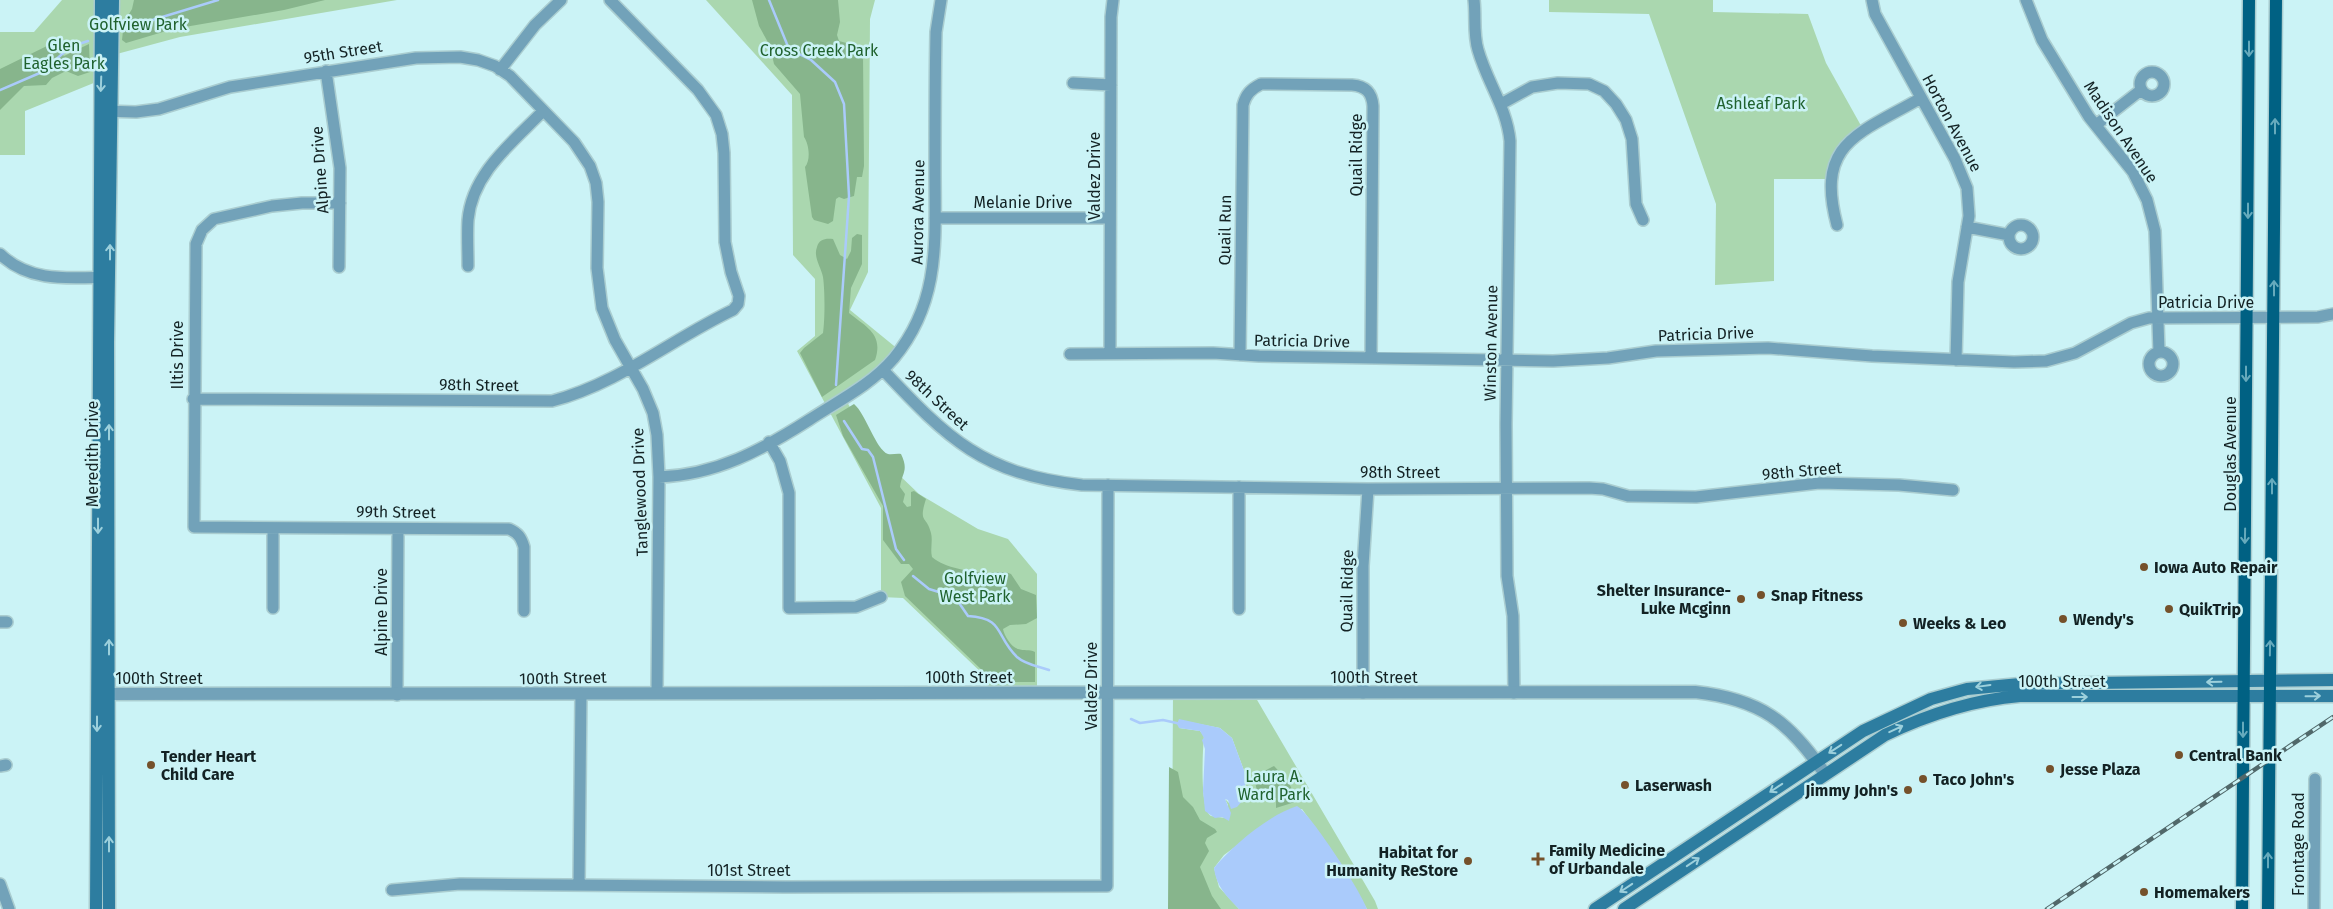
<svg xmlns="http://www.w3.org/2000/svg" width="2333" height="909" viewBox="0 0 2333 909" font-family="'Fira Sans',sans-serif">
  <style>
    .green { fill: #aad7af; fill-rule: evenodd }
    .forest { fill: #87b58c }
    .water { fill: #aacbfb }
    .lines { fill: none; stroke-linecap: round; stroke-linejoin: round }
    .stream { stroke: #aacbfb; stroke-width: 2.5 }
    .minor-casing { stroke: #aacdd0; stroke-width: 14 }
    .tertiary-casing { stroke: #aacdd0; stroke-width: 15 }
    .secondary-casing { stroke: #aacdd0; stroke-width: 15 }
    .primary-casing { stroke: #aacdd0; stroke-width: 15 }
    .minor { stroke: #72a2b9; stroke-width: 11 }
    .tertiary { stroke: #72a2b9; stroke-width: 12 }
    .secondary { stroke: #2d7da0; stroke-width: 12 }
    .primary { stroke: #006183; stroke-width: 12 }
    .rail-casing { stroke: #51686a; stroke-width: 4.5 }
    .rail { stroke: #cbf3f6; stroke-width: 2.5; stroke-dasharray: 8; stroke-linecap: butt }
    .oneway { stroke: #66aabc }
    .oneway2 { stroke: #9cd0dc }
    .poi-dot { fill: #75512b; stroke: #cbf3f6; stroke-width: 2 }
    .labels { text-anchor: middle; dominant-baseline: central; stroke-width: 5; stroke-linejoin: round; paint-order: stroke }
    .park-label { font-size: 16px; fill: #20622e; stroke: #cbf3f6 }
    .street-label { font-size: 16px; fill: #132224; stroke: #cbf3f6 }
    .poi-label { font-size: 16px; font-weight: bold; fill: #132224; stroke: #cbf3f6; text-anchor: start }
  </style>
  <rect width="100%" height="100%" fill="#cbf3f6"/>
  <path class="green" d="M62 0H101V80L25 111V155H0V32H34Z
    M113 0H397L180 37 113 55Z
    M706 0H875L870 19 868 272 850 310 899 350 845 398 873 450 919 494 978 529 1008 539 1037 574V693H985L986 677 903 598 881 597V508L797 351 815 336V279L793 255 792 95Z
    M1549 0H1713V12L1808 14 1826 63 1864 131 1853 138 1831 179H1774V281L1715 285 1716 204 1649 14 1549 12Z
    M1173 693H1253L1375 901 1378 909H1367L1344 868 1302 809 1280 814 1224 855 1214 868 1219 887 1239 909H1218L1172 875ZM1179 720 1220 728 1232 738 1246 776 1245 797 1239 803H1229L1225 799 1228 805 1225 818 1211 816C1199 809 1203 747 1204 736L1200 731 1179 728Z"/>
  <path class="forest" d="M134 0H325L284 10 173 29 126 43 122 40 124 22 132 9Z
    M752 0H838L840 22 837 35 839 41 850 44 863 55 864 166 862 177H857L854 196 844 199 839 197 836 199 833 221 828 224 814 220 812 217 805 167C811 160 809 144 804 137L800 94 774 64 770 46 759 26Z
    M51 44 64 56 89 44 90 72 78 76 66 71 52 78 46 85 24 86 0 110V69Z
    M857 234 862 235V264L851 288 849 313C866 327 884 334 875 360L822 397 800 353 804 348 823 333C825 319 825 291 823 277 821 267 813 257 817 247 819 239 826 238 833 239L840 255 847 259 851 251 852 238Z
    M854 404C866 414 876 450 888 454 892 455 897 453 901 454 909 471 902 472 900 487L905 494 903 502 907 507 911 506V492L914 491 926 499C918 524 927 515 931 533 933 541 930 549 932 557 944 568 972 572 988 573 997 573 1003 571 1011 574L1021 589 1036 595 1037 618 1026 624 1010 625 1003 629C1004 635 1011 647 1018 649 1024 651 1029 649 1035 652V682H988L987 675 905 596 901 582 913 569 909 564H901L883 540V506L843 436 836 415Z
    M1274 766C1285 778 1294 786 1295 802L1276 808V798L1261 797C1249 780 1259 773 1274 766Z
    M1169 767 1178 772 1183 797 1193 807 1200 820 1215 829 1217 832 1207 838 1205 843 1209 851 1200 867 1212 896 1221 909H1168Z"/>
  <path class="water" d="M1179 719 1220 728 1232 738 1246 776 1244 799 1237 807 1231 809 1228 800 1225 799 1231 813 1229 821 1222 817 1215 818 1205 811 1203 791 1205 749 1202 740 1204 738 1200 731 1179 728 1177 724Z
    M1297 806C1311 814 1362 893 1367 909H1239C1227 897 1216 886 1214 868 1232 846 1269 815 1297 806Z"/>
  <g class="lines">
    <path class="stream" d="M769 0 789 49 811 60 835 82 844 104 849 196 836 385
      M126 28 218 0
      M0 90 42 72 70 47 88 41
      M844 421 862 449 868 450 873 457 896 549 904 560
      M913 576 929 589 955 597 968 616C1005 618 995 636 1017 657 1026 665 1038 666 1049 670
      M1131 719 1140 723 1163 720 1181 724"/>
    <g class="minor-casing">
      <path id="minor" d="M1474 0C1476 16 1473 34 1478 50 1487 82 1507 108 1510 141L1506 424 1507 576 1513 616 1514 693
        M1872 0 1875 14 1955 159 1967 188 1969 216 1958 282 1956 360
        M2026 0 2042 40 2089 117 2133 172 2147 200 2155 231 2159 352
        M500 70 535 25 561 0
        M326 71 340 168 339 267
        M2140 84a12 12 0 1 1 24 0a12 12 0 1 1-24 0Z
        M1073 83 1111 85
        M1501 104 1532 87 1558 83 1589 84 1604 91 1616 104 1626 120 1632 139 1636 204 1643 220
        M104 111 136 112 159 109 230 87 416 58 460 57 478 60 495 66 510 76 574 142 590 166 596 183 598 202 597 268 602 308 615 340 643 389 653 413 657 435 659 477 657 693
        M2096 125 2141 90
        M340 203H302L272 206 214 219 202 230 196 244 194 527 509 529C518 533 521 537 524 547V611
        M935 218H1110
        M1837 225C1815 142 1859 134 1921 98
        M2009 237a12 12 0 1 1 24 0a12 12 0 1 1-24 0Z
        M1967 227 2009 235
        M0 254C30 283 69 278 108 277
        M468 266C468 251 467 235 468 220 472 173 513 142 543 111
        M2149 364a12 12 0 1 1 24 0a12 12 0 1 1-24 0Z
        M1110 352 1111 17 1113 0
        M1070 354 1213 353 1259 356 1553 361 1608 358 1656 351 1768 348 1872 356 2014 362 2046 361 2075 353 2131 323 2149 318 2318 317 2333 314
        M1240 355 1243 105C1246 94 1251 89 1261 84L1352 85C1366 86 1372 93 1373 106L1371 358
        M883 370C948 439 983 474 1082 485L1368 489 1589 488 1603 489 1628 496 1696 497 1819 483 1899 485 1953 490
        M193 399 552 401C618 384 672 339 733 310L738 304 739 296 731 272 725 242 724 153 722 134 716 115 698 90 610 0
        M769 442 780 461 789 493V608L856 607 881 597
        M659 477C716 475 762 450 809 420 838 401 871 385 894 358 941 301 935 240 935 171 935 125 935 78 936 32L941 0
        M1239 487V609
        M273 528V608
        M0 622H7
        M1363 693V566L1368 489
        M397 695 398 529
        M0 766 6 765
        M0 884 9 909
        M579 885 581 693
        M392 890 460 884 785 887 1107 886 1108 485
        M2314 909 2315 779"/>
    </g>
    <g class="tertiary-casing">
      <path id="tertiary" d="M98 694 1695 692C1760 699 1789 721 1825 774"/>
    </g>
    <g class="secondary-casing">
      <path id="secondary" d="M96 909 101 0
        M109 909 108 343 113 0
        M1595 909 1863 731 1931 699 1967 689 2020 684 2333 680
        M1624 909 1885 735C1929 714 1972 700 2020 696H2333"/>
    </g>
    <g class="primary-casing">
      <path id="primary" d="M2242 909 2249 0
        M2268 909 2276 0"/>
    </g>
    <use href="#minor" class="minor"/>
    <use href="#tertiary" class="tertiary"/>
    <use href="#secondary" class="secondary"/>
    <use href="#primary" class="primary"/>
    <g class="rail-casing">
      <path id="rail" d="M2047 909 2333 717"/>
    </g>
    <use href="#rail" class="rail"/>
  </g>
  <defs><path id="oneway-shaft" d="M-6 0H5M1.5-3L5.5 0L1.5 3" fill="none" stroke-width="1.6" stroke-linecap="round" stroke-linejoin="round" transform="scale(1.25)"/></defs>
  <g class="oneway">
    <use href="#oneway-shaft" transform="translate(2249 49) rotate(90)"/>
    <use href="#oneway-shaft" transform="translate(2275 126) rotate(-90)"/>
    <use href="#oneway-shaft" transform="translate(2248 211) rotate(90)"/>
    <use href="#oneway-shaft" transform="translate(2274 288) rotate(-90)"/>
    <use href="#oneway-shaft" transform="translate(2246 374) rotate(90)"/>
    <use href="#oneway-shaft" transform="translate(2272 486) rotate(-90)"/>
    <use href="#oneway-shaft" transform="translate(2245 536) rotate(91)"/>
    <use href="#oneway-shaft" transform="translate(2270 648) rotate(-89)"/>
    <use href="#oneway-shaft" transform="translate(2243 730) rotate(90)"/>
    <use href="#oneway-shaft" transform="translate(2268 860) rotate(-90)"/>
  </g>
  <g class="oneway2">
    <use href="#oneway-shaft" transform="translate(101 84) rotate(92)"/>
    <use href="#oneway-shaft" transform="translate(110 252) rotate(-90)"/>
    <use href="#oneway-shaft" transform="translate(109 432) rotate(-90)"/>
    <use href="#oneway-shaft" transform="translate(98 526) rotate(90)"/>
    <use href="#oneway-shaft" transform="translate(109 647) rotate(-90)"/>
    <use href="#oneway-shaft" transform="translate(2214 682) rotate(179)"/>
    <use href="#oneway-shaft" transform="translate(1983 686) rotate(172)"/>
    <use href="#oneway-shaft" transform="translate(2313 696) rotate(-1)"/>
    <use href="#oneway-shaft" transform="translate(2080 697)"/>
    <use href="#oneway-shaft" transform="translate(97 724) rotate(90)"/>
    <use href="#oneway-shaft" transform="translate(1896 729) rotate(-25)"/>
    <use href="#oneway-shaft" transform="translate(1835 749) rotate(147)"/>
    <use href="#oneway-shaft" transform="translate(1776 788) rotate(146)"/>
    <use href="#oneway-shaft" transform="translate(109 844) rotate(-90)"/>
    <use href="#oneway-shaft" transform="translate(1693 862) rotate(-34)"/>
    <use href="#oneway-shaft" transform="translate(1626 888) rotate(146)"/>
  </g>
  <g class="poi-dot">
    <circle cx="2144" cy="567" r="5"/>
    <circle cx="1761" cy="595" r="5"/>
    <circle cx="1741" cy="599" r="5"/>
    <circle cx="2169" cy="609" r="5"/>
    <circle cx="2063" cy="619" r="5"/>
    <circle cx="1903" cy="623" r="5"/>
    <circle cx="2179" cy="755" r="5"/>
    <circle cx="151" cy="765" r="5"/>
    <circle cx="2050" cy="769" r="5"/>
    <circle cx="1923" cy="779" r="5"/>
    <circle cx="1625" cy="785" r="5"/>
    <circle cx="1908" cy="790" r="5"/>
    <path d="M1535.5 851.5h5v5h5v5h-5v5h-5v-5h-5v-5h5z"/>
    <circle cx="1468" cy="861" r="5"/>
    <circle cx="2144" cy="892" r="5"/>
  </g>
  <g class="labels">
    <g class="park-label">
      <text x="138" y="24">Golfview Park</text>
      <text x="64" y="45">Glen<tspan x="64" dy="18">Eagles Park</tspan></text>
      <text x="819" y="50">Cross Creek Park</text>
      <text x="1761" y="103">Ashleaf Park</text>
      <text x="975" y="578">Golfview<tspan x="975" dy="18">West Park</tspan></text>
      <text x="1274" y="776">Laura A.<tspan x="1274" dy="18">Ward Park</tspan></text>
    </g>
    <g class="street-label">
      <text transform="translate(343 52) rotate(-9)">95th Street</text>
      <text transform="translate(1952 123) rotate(62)">Horton Avenue</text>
      <text transform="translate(2121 132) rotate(56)">Madison Avenue</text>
      <text transform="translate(1356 155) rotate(-90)">Quail Ridge</text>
      <text transform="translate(320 170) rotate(-94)">Alpine Drive</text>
      <text transform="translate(1094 176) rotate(-90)">Valdez Drive</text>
      <text x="1023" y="202">Melanie Drive</text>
      <text transform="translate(918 212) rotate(-89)">Aurora Avenue</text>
      <text transform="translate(1225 230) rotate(-89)">Quail Run</text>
      <text x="2206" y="302">Patricia Drive</text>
      <text transform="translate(1706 334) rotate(-2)">Patricia Drive</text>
      <text transform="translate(1302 341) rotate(1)">Patricia Drive</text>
      <text transform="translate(1491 343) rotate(-89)">Winston Avenue</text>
      <text transform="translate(177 355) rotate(-90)">Iltis Drive</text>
      <text transform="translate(479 385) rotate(1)">98th Street</text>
      <text transform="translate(937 400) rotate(43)">98th Street</text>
      <text transform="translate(92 454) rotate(-90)">Meredith Drive</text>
      <text transform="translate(2230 454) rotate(-90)">Douglas Avenue</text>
      <text transform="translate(1802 471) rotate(-5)">98th Street</text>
      <text x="1400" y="472">98th Street</text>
      <text transform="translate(640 492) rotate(-92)">Tanglewood Drive</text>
      <text transform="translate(396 512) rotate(1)">99th Street</text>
      <text transform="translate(1347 591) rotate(-89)">Quail Ridge</text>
      <text transform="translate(381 612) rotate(-90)">Alpine Drive</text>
      <text x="969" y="677">100th Street</text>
      <text x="1374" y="677">100th Street</text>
      <text x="159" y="678">100th Street</text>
      <text transform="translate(563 678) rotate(-1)">100th Street</text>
      <text x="2062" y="681">100th Street</text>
      <text transform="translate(1091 686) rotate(-90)">Valdez Drive</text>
      <text transform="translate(2298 844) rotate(-90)">Frontage Road</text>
      <text x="749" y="870">101st Street</text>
    </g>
    <g class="poi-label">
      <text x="2154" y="567">Iowa Auto Repair</text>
      <text x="1731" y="590" text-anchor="end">Shelter Insurance-<tspan x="1731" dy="18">Luke Mcginn</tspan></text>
      <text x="1771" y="595">Snap Fitness</text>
      <text x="2179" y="609">QuikTrip</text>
      <text x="2073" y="619">Wendy's</text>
      <text x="1913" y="623">Weeks &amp; Leo</text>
      <text x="2189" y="755">Central Bank</text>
      <text x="161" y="756">Tender Heart<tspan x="161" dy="18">Child Care</tspan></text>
      <text x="2060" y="769">Jesse Plaza</text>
      <text x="1933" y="779">Taco John's</text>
      <text x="1635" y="785">Laserwash</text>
      <text x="1898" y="790" text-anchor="end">Jimmy John's</text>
      <text x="1549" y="850">Family Medicine<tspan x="1549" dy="18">of Urbandale</tspan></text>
      <text x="1458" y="852" text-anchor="end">Habitat for<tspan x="1458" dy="18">Humanity ReStore</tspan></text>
      <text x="2154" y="892">Homemakers</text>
    </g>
  </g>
</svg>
